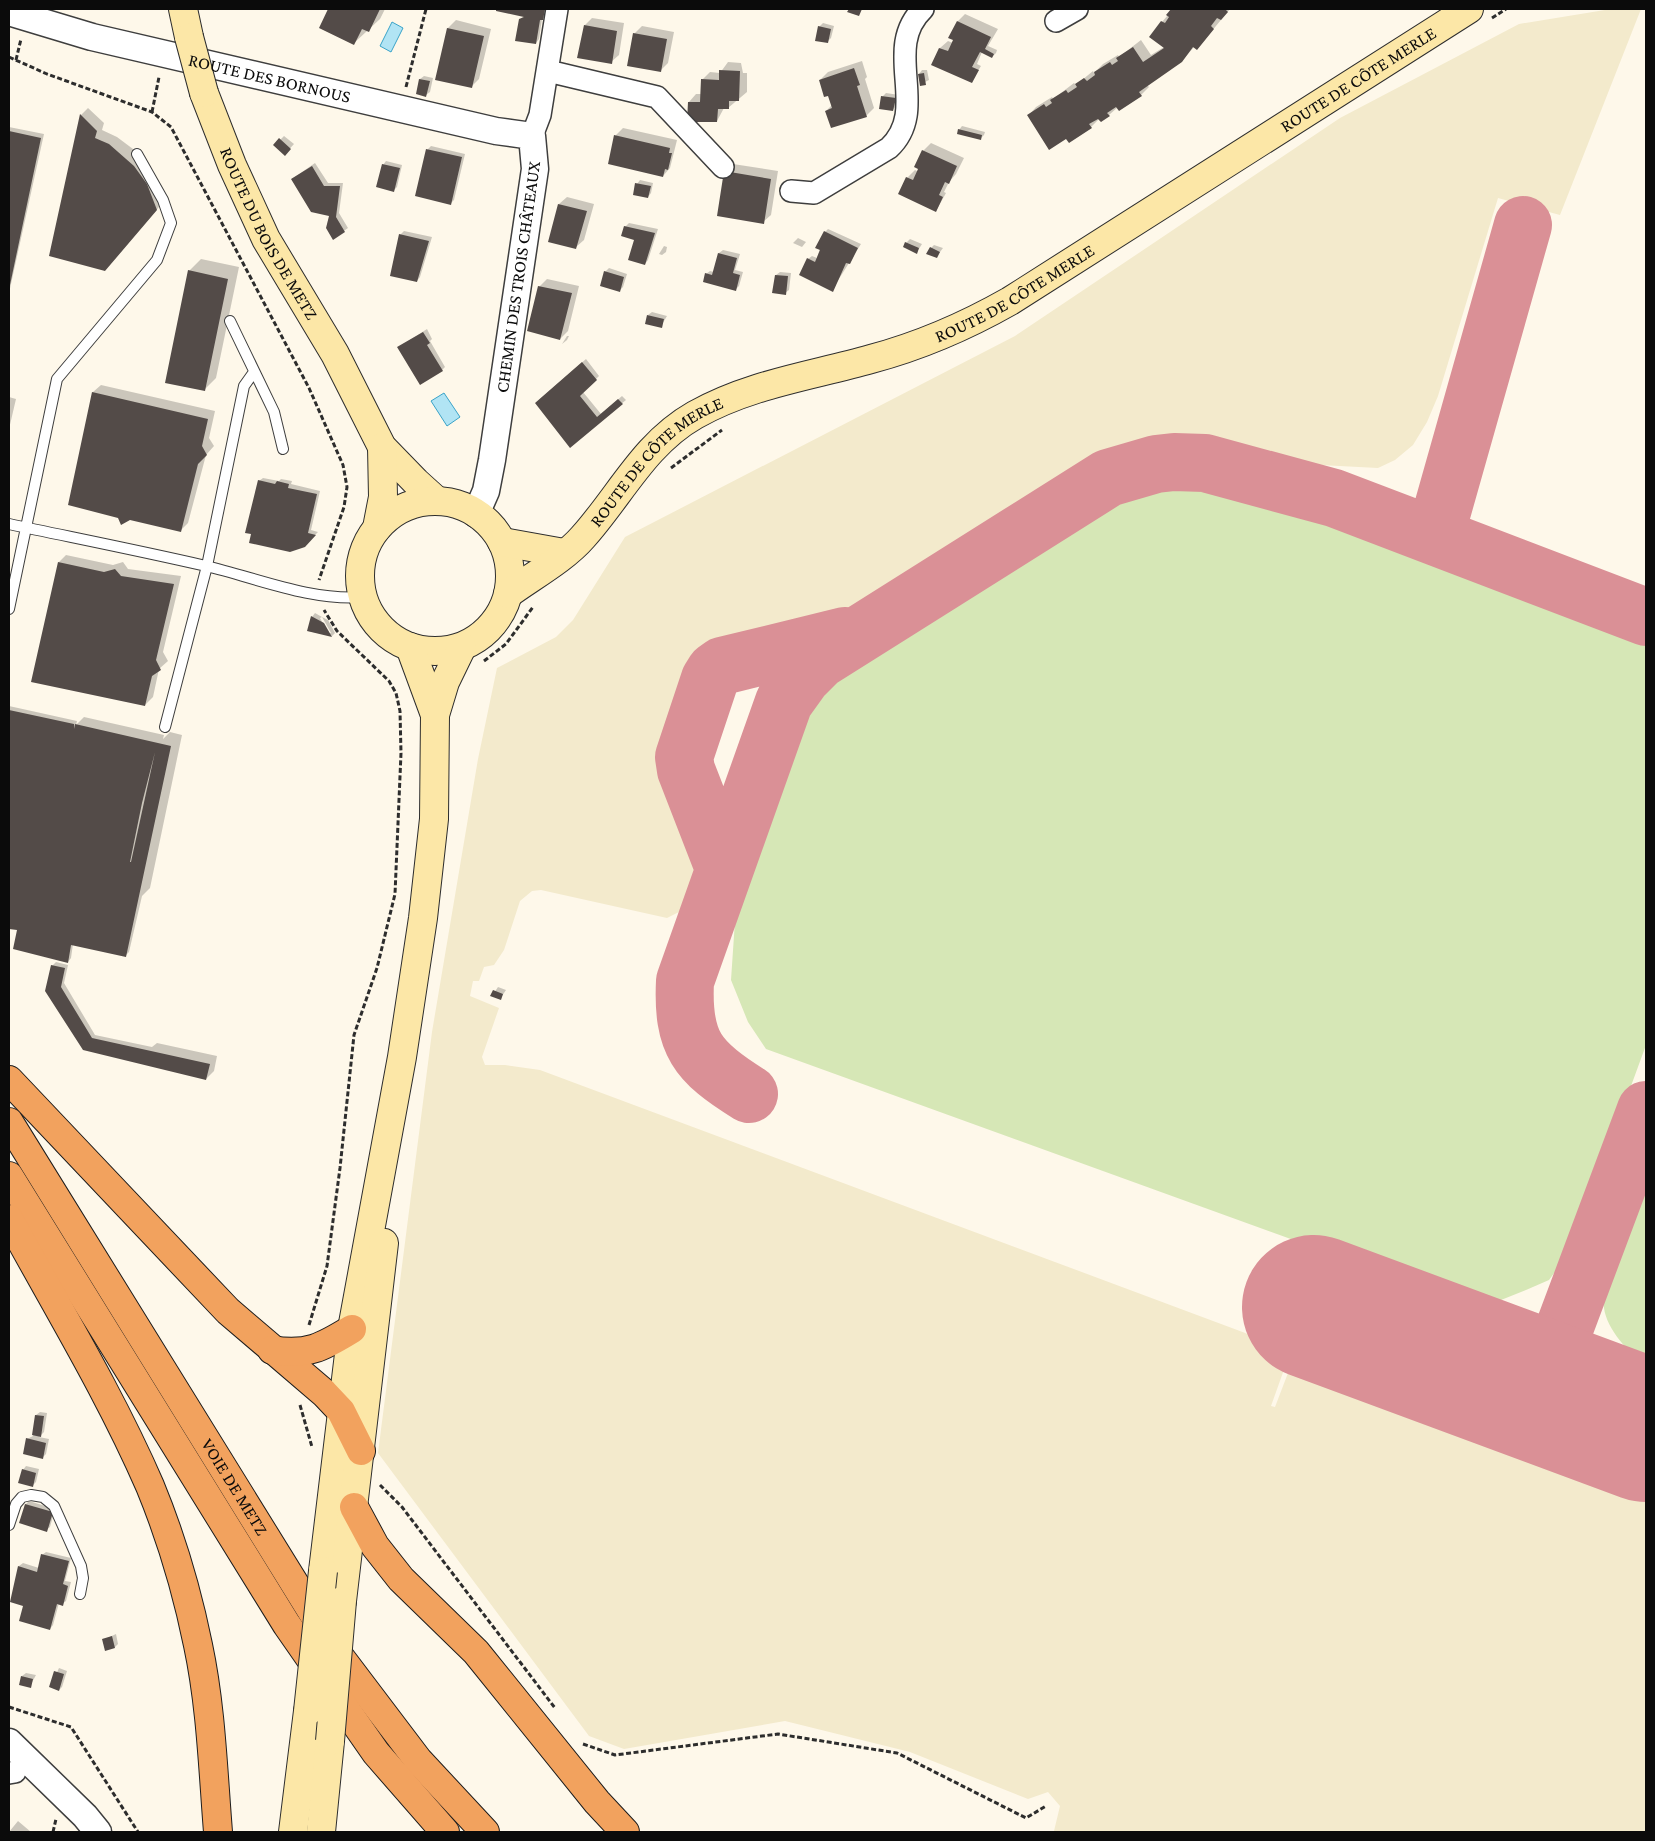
<svg xmlns="http://www.w3.org/2000/svg" width="1655" height="1841" viewBox="0 0 1655 1841" font-family="'Crimson Pro',serif">
  <style>
    .farmland { fill: #f3eacc }
    .green { fill: #d6e7b6 }
    .water { fill: #b1e4f4; stroke: #3aa3c8 }
    .shadow { fill: #0003 }
    .lines { fill: none; stroke-linecap: round; stroke-linejoin: round }
    .taxiway { stroke: #da9096; stroke-width: 58 }
    .runway { stroke: #da9096; stroke-width: 144 }
    .building { fill: #534b48; fill-rule: evenodd }
    .service-casing { stroke: #3e3e3e; stroke-width: 12 }
    .minor-casing { stroke: #3e3e3e; stroke-width: 24 }
    .tertiary-casing { stroke: #3e3e3e; stroke-width: 29 }
    .secondary-casing { stroke: #2d2d2d; stroke-width: 30 }
    .trunk-casing { stroke: #1c1c1c; stroke-width: 30 }
    .path { stroke: #2d2d2d; stroke-width: 3; stroke-dasharray: 5 2.5; stroke-linecap: butt }
    .service { stroke: #fff; stroke-width: 10 }
    .minor { stroke: #fff; stroke-width: 21 }
    .tertiary { stroke: #fff; stroke-width: 26 }
    .secondary { stroke: #fce7a7; stroke-width: 28 }
    .trunk { stroke: #f2a25e; stroke-width: 28 }
    .secondary-bridge-casing { stroke: #2d2d2d; stroke-width: 30; stroke-linecap: butt }
    .secondary-bridge { stroke: #fce7a7; stroke-width: 28 }
    .labels { text-anchor: middle; dominant-baseline: central; stroke-width: 5; stroke-linejoin: round; paint-order: stroke }
    .street-label { font-size: 18px; fill: #0b0b0b; stroke: #fff }
  </style>
  <rect width="100%" height="100%" fill="#fef8ea"/>
  <path class="farmland" d="M1611 9H1641L1560 215 1498 198 1438 396 1427 422 1413 445 1395 460 1378 468 1320 465 1202 437 1158 438 1124 446 1086 464 846 610 809 624 707 649 665 748 703 848 681 911 667 918 541 890 532 891 520 901 504 950 494 965 484 967 479 981H473L470 996 499 1008 482 1057 485 1065H505L540 1070 1291 1350 1271 1406 1275 1407 1296 1352 1646 1484V1832H1056L1054 1831 1060 1806 1048 1792 1028 1799 910 1752 785 1721 624 1749 589 1736 378 1453 432 1032 478 759 497 668 556 637 573 620 625 537 1015 336 1340 118 1519 24Z"/>
  <path class="green" d="M1182 487 1221 490 1356 531 1646 631V1045L1571 1250 1549 1280 1526 1290 1501 1300 1454 1298 766 1049 748 1022 731 980 735 921 793 744C811 708 833 681 865 657L1121 500 1161 489Z
    M1646 1174V1365C1629 1353 1607 1330 1604 1308 1598 1274 1633 1207 1646 1174Z"/>
  <path class="water" d="M392 22 403 28 391 52 380 46Z
    M444 393 460 417 447 426 431 401Z"/>
  <path class="shadow" d="M330 9H385L380 19 353 44 320 28Z
    M497 9H547L546 16 542 19 539 39 536 43 521 19 524 16Z
    M1173 9H1230L1197 49 1194 47 1181 62 1147 85 1149 87 1141 95 1118 107 1109 115 1100 118 1091 127 1029 115 1036 107 1052 97 1053 99 1074 83 1076 85 1093 71 1094 73 1103 64 1118 55 1119 57 1141 40 1151 55 1164 47 1162 22Z
    M965 14 998 29 988 46 997 50 996 53 992 57 982 52 977 64 981 66 971 82 932 64 940 48 948 41 953 43 958 21Z
    M592 18 624 23 619 55 611 62 585 25Z
    M456 20 491 29 479 79 471 87 436 79 448 28Z
    M823 23 834 26 831 38 827 42 819 27Z
    M642 26 674 32 668 63 660 71 634 34Z
    M862 61 867 77 865 79 874 108 866 116 826 111 832 105 829 95 820 80 828 72Z
    M728 62 741 63 743 73H747V92L728 108H724L717 121 689 102 696 94H702V80L710 72 720 73Z
    M922 70H927L929 80 921 84 919 74Z
    M424 76 433 78 430 92 426 95 417 93 420 79Z
    M886 93 899 95 896 106 893 110 881 108 883 96Z
    M88 108 104 123 102 130 117 137 137 152 164 201 113 261 81 115Z
    M962 126 985 132 984 135 981 138 959 130Z
    M9 127 44 134 9 293Z
    M623 128 677 140 670 168 663 176 609 163 616 135Z
    M284 136 294 144 285 154 275 145Z
    M931 143 964 158 956 174 949 182 944 192 946 193 936 211 907 178 915 170 919 172 923 151Z
    M431 146 465 154 454 200 450 204 416 195 428 149Z
    M386 161 402 165 397 187 394 190 383 165Z
    M315 163 328 183H343L339 213 348 228 334 238 330 215 292 179Z
    M733 164 778 171 771 215 763 222 726 172Z
    M640 180 653 183 651 193 648 197 637 184Z
    M567 197 594 204 584 240 576 247 559 204Z
    M629 223 658 229 648 260 645 264 635 240 625 227Z
    M828 229 861 244 832 290 808 259 812 256 817 258 825 232Z
    M404 231 432 237 420 277 417 281 400 235Z
    M798 238 806 242 802 247 793 243Z
    M910 239 922 244 917 252 906 243Z
    M934 245 943 248 937 256 931 248Z
    M664 246 667 247 666 252 662 255 659 254Z
    M723 250 740 254 735 270 743 272 739 286 736 289 706 274 710 271 714 272 719 253Z
    M201 259 239 267 216 378 204 390 189 271Z
    M609 268 627 274 623 287 620 290 605 272Z
    M780 272 791 273 789 290 785 293 776 275Z
    M547 279 579 286 568 331 560 339 539 287Z
    M652 312 667 316 661 326 648 315Z
    M427 329 432 339 430 341 445 367 442 370 399 347Z
    M567 336H569L567 340 562 344Z
    M586 359 599 376 583 392 601 414 622 396 626 400 570 446 540 399Z
    M101 385 215 411 209 438 214 446 206 455 188 523 181 530 70 504 93 392Z
    M9 397 16 399 9 429Z
    M263 478 279 481 281 479 292 481 291 484 320 491 311 530 318 532 304 546 253 533 259 481Z
    M66 555 113 565 123 562 128 569 181 576 163 652 168 661 159 669 153 697 145 705 59 562Z
    M315 613 322 617 320 618 328 633H331L322 617 328 620 335 633 332 636 308 631 312 617Z
    M9 706 77 721 76 725 84 717 164 735 163 739 170 732 182 735 150 888 142 896 129 952 125 956 73 944 71 958 68 962 19 929 9 928Z
    M56 962 68 965 64 983 95 1035 152 1047 157 1043 217 1056 214 1071 206 1079 84 1049 52 966Z
    M498 987 506 990 500 999 492 996Z
    M40 1412 47 1413 44 1432 39 1437 49 1439 46 1454 42 1458 27 1439 33 1436 36 1415Z
    M26 1466 39 1469 36 1482 33 1485 23 1470Z
    M29 1501 55 1509 50 1527 46 1530 20 1522 26 1504Z
    M46 1552 71 1558 65 1581 71 1582 66 1601 62 1604 59 1603 53 1625 50 1629 19 1566 23 1563 39 1568 42 1555Z
    M116 1634 118 1644 115 1647 103 1640Z
    M59 1668 67 1671 62 1687 59 1690 50 1687Z
    M26 1673 36 1675 30 1686 22 1676Z
    M18 1821 31 1832H9Z"/>
  <g class="lines">
    <path class="taxiway" d="M1435 536 1523 225
      M724 868 686 770 684 757 710 679 715 671 722 666 845 636
      M749 1094C697 1062 682 1043 685 981L784 702 802 677 819 660 1108 478 1156 464 1174 462 1205 463 1334 498 1646 617
      M1561 1337C1560 1366 1564 1388 1586 1407
      M1487 1370C1523 1372 1539 1366 1561 1337L1646 1110"/>
    <path class="runway" d="M1314 1307 1646 1430"/>
  </g>
  <path class="building" d="M328 9H380L369 32 362 29 354 45 319 28Z
    M496 9H545L543 20H540L536 44 515 41 519 19 524 17 496 11Z
    M849 9H862L859 16 847 12Z
    M1171 9H1225L1228 12 1221 20 1217 18 1211 26 1214 29 1197 50 1193 47 1182 62 1139 92 1142 96 1119 111 1116 107 1107 113 1110 116 1101 122 1098 119 1089 124 1092 128 1069 143 1066 139 1049 150 1027 115 1044 104 1046 107 1052 103 1050 100 1066 90 1068 93 1077 87 1075 84 1084 78 1087 81 1095 75 1094 72 1110 62 1112 65 1118 61 1116 58 1133 47 1143 62 1164 48 1149 37 1161 21 1165 23 1169 17 1166 15Z
    M957 21 991 37 985 49 994 54 992 58 980 52 972 67 979 70 972 83 931 65 939 48 948 51 953 40 948 38Z
    M584 25 617 31 612 64 577 58Z
    M818 26 831 29 828 43 815 41Z
    M447 28 484 36 472 88 435 80Z
    M633 33 667 39 661 72 627 66Z
    M854 68 860 85 857 86 867 117 831 128 825 111 832 108 828 96 824 97 819 80Z
    M719 70 740 71 739 101H729V109H718L717 122H687L688 102H700L701 79 719 80Z
    M924 73 926 85 920 86 918 74Z
    M419 79 430 81 426 97 416 94Z
    M881 96 896 98 893 111 879 109Z
    M80 114 97 131 95 138 109 144 134 166 147 184 157 210 105 271 49 256Z
    M958 129 982 135 981 140 957 134Z
    M9 131 41 138 10 285H9Z
    M614 135 670 148 669 153H672L668 170 665 169 663 177 608 164Z
    M279 138 291 149 285 156 273 145Z
    M426 149 462 157 451 205 415 196Z
    M922 150 957 166 949 184 945 182 939 195 943 197 936 212 898 194 906 177 913 180 918 169 914 167Z
    M382 164 400 168 394 192 376 187Z
    M312 166 324 186H340L336 217 345 232 333 240 326 228 329 216 311 212 291 179Z
    M724 171 771 179 764 224 717 216Z
    M635 183 651 186 648 198 633 195Z
    M558 204 587 211 576 249 548 242Z
    M624 226 655 233 645 265 628 260 634 240 621 236Z
    M824 231 858 248 850 264 846 263 833 292 799 275 807 258 815 262 820 250 815 248Z
    M399 234 429 241 417 282 390 276Z
    M905 242 919 248 917 254 903 247Z
    M930 247 940 252 937 258 926 254Z
    M718 253 737 258 733 273 740 275 736 291 703 282 705 273 712 275Z
    M188 270 228 279 205 391 165 383Z
    M604 271 624 277 620 292 600 286Z
    M775 275 788 276 786 295 772 293Z
    M538 286 572 293 560 340 527 331Z
    M647 315 664 319 662 328 645 324Z
    M423 332 430 343 427 345 443 371 420 385 397 347Z
    M582 362 597 380 580 396 597 417 618 399 623 404 570 448 535 403Z
    M92 392 208 419 202 446 207 455 198 464 181 532 130 520 121 525 118 518 68 505Z
    M258 480 275 484 277 481 289 484 288 488 317 494 308 533 316 535 305 547 290 552 249 543 251 534 245 533Z
    M58 562 104 572 115 569 121 576 174 584 156 660 161 670 152 676 145 706 31 682Z
    M311 616 324 623 332 637 307 631Z
    M9 710 74 724V729L75 724 171 746 126 957 71 945 68 963 13 949 17 930 9 929ZM155 752 131 862H130L142 803Z
    M51 965 65 968 61 987 92 1038 210 1064 206 1080 83 1050 45 991Z
    M493 990 503 994 501 1000 490 996Z
    M35 1415 44 1416 41 1437 32 1435Z
    M26 1438 46 1443 43 1459 23 1454Z
    M22 1469 36 1473 33 1487 18 1483Z
    M25 1504 53 1512 47 1532 19 1523Z
    M41 1554 69 1561 63 1584 68 1586 63 1606 57 1604 50 1630 19 1621 23 1606 10 1602 18 1566 37 1572Z
    M112 1636 115 1648 105 1651 102 1639Z
    M54 1671 64 1674 59 1691 49 1687Z
    M21 1676 33 1679 31 1688 19 1685Z"/>
  <g class="lines">
    <g class="service-casing">
      <path id="service" d="M230 321 274 412 283 449
        M9 524C75 538 141 551 206 566 257 578 310 601 363 597
        M9 609 57 379 157 260 171 223 163 200 137 154
        M165 727 207 566 244 386 254 372
        M9 1525 16 1504 22 1497 31 1495 43 1497 54 1506 81 1566 83 1578 80 1594"/>
    </g>
    <g class="minor-casing">
      <path id="minor" d="M1056 21 1077 9
        M548 71 657 97 723 167
        M532 136 540 115 557 9
        M791 191 814 193 889 148C931 109 881 49 923 9
        M9 1773 15 1772"/>
    </g>
    <g class="tertiary-casing">
      <g id="tertiary">
        <path id="s1" d="M9 12 92 37 496 131 532 136 535 169 492 460 486 491 476 514"/>
        <path d="M9 1742 85 1816 98 1832"/>
      </g>
    </g>
    <g class="secondary-casing">
      <g id="secondary">
        <path d="M183 9 189 37"/>
        <path id="s2" d="M204 93 232 165 266 239 335 354 382 447 416 482 437 501"/>
        <circle cx="435" cy="576" r="75"/>
        <path d="M377 528 383 497 382 447"/>
        <path d="M502 542 564 553"/>
        <path id="s3" d="M508 594C531 577 564 559 583 537 620 496 644 444 695 415 750 384 811 376 871 359 920 346 966 326 1010 301L1469 9"/>
        <path d="M410 647 435 715"/>
        <path d="M323 1571 352 1329 402 1057 423 918 434 819 435 715 445 682 462 647"/>
        <path d="M342 1601 384 1243"/>
        <path d="M293 1832 308 1711"/>
        <path d="M321 1832 330 1741"/>
      </g>
    </g>
    <g class="trunk-casing">
      <g id="trunk">
        <path d="M9 1080 228 1311 324 1393 341 1411 361 1451"/>
        <path id="s4" d="M9 1122 340 1657 418 1760 485 1832"/>
        <path d="M9 1176 287 1625 376 1753 445 1832"/>
        <path d="M9 1219C57 1307 110 1394 150 1486 171 1537 187 1591 198 1645 211 1706 213 1770 218 1832"/>
        <path d="M272 1350C307 1356 323 1347 352 1329"/>
        <path d="M354 1507 375 1546 401 1579 476 1652 597 1802 625 1832"/>
      </g>
    </g>
    <path class="path" d="M1492 18 1506 9
      M9 57 47 74 152 112 171 127 309 388 343 465 347 487 344 507 319 580
      M16 60 21 39
      M406 87 426 9
      M152 112 159 77
      M671 468 722 430
      M484 661 506 644 533 607
      M309 1325 327 1266 340 1168 354 1035 377 968 395 894 401 753 400 711 396 693 389 681 337 631 324 610
      M300 1405 312 1447
      M380 1485 402 1507 555 1708
      M9 1707 71 1727 138 1832
      M583 1744 615 1755 778 1734 897 1753 1026 1818 1046 1806
      M53 1832 56 1819"/>
    <use href="#service" class="service"/>
    <use href="#minor" class="minor"/>
    <use href="#tertiary" class="tertiary"/>
    <use href="#secondary" class="secondary"/>
    <use href="#trunk" class="trunk"/>
    <g class="secondary-bridge-casing">
      <path id="secondary-bridge" d="M189 37 204 93
        M308 1711 323 1571
        M330 1741 342 1601"/>
    </g>
    <use href="#secondary-bridge" class="secondary-bridge"/>
  </g>
  <g class="labels">
    <g class="street-label">
      <text stroke="none"><textPath href="#s1" startOffset="269">ROUTE DES BORNOUS</textPath></text>
      <text stroke="none"><textPath href="#s3" startOffset="1010">ROUTE DE CÔTE MERLE</textPath></text>
      <text stroke="none"><textPath href="#s2" startOffset="155">ROUTE DU BOIS DE METZ</textPath></text>
      <text transform="translate(518 277) rotate(-82)">CHEMIN DES TROIS CHÂTEAUX</text>
      <text stroke="none"><textPath href="#s3" startOffset="605">ROUTE DE CÔTE MERLE</textPath></text>
      <text stroke="none"><textPath href="#s3" startOffset="201">ROUTE DE CÔTE MERLE</textPath></text>
      <text stroke="none"><textPath href="#s4" startOffset="429">VOIE DE METZ</textPath></text>
    </g>
  </g>
  <rect width="1655" height="1841" fill="none" stroke="#0b0b0b" stroke-width="20"/>
</svg>
